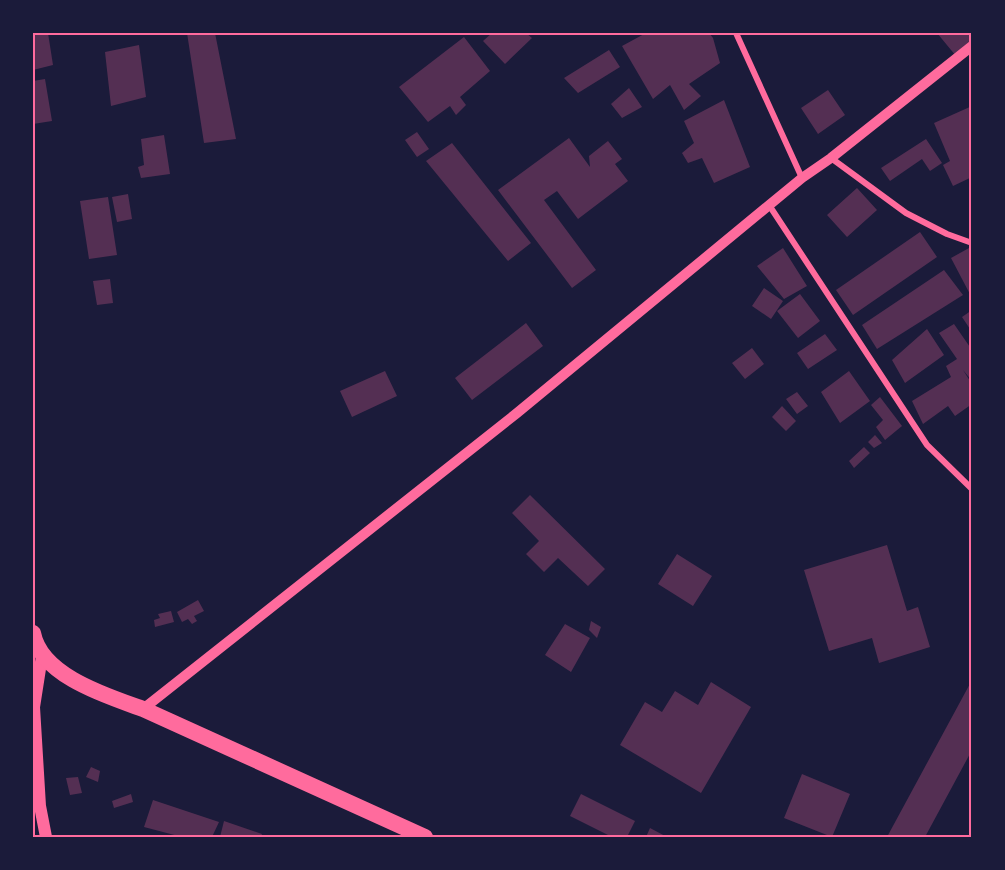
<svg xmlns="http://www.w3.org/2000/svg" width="1005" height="870" viewBox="0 0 1005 870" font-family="Mulish,sans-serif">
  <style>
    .building { fill: #542f53 }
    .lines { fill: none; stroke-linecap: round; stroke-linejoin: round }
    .minor { stroke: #ff6b9d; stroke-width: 6 }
    .tertiary { stroke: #ff6b9d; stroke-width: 10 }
    .secondary { stroke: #ff6b9d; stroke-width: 12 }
    .trunk { stroke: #ff6b9d; stroke-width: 16 }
    .neatline { fill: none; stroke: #ff6b9d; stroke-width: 2 }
  </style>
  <rect width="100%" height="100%" fill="#1b1b3a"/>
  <path class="building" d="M33 33H48L53 65 33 70Z
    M187 33H215L236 139 204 143Z
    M492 33H526L532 38 505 64 483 41Z
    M646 33H709L713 38 720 63 689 84 701 96 684 110 670 85 653 99 622 46Z
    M937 33H971L972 42 956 56Z
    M464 37 490 71 460 97 466 105 456 115 450 106 428 122 399 87Z
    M139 45 146 97 111 106 105 52Z
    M609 50 620 67 578 93 564 78Z
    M45 79 52 121 33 124V81Z
    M629 88 642 107 622 118 611 104Z
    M828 90 845 115 818 134 801 108Z
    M724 100 750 167 714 183 702 158 688 163 682 153 694 143 684 121Z
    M972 106V177L953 186 943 165 950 161 934 123Z
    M417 132 429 149 417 157 405 140Z
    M164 135 170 174 141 178 138 167 144 165 141 139Z
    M569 138 590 167 589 156 608 141 622 159 615 164 628 181 578 219 557 191 544 200 596 270 572 288 498 190Z
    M926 139 942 163 930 171 922 159 890 181 881 168Z
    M452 143 531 243 508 261 426 161Z
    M857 188 877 210 847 237 827 215Z
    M128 194 132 219 117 222 112 197Z
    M108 197 117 255 89 259 80 201Z
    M920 232 937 257 853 315 836 290Z
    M783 248 807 286 784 299 757 266Z
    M969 248 972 253V298L951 258Z
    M944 270 963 295 877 349 862 325Z
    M110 279 113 303 97 305 93 281Z
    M764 288 783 301 771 319 752 306Z
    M800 294 820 321 798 338 777 311Z
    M972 310V332L962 317Z
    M526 323 543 346 472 400 455 378Z
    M954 324 972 350V381L963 370 972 384V404L955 416 948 406 923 424 912 401 951 377 946 366 957 359 939 333Z
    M927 329 944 355 905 383 892 360Z
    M825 334 837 350 808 369 797 353Z
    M752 348 764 364 745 379 732 363Z
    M385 371 397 396 352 417 340 391Z
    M849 371 870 401 840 423 821 392Z
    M797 392 808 406 797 414 786 399Z
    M880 397 902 426 885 440 876 427 883 420 871 405Z
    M782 406 796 421 786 431 772 417Z
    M875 435 882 443 874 448 868 442Z
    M864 447 870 453 854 468 849 461Z
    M530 495 605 569 588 586 558 558 544 572 526 554 539 541 512 513Z
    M887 545 907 611 918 607 930 647 879 663 872 638 829 651 804 570Z
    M677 554 712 576 693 606 658 584Z
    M198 600 204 611 194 616 197 621 192 624 188 619 182 622 177 612Z
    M171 611 174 622 155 627 154 620 160 618 158 614Z
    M591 621 601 627 597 638 589 630Z
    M565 624 590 638 571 672 545 655Z
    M972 680V750L925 837H887Z
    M711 682 751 707 701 793 620 745 645 702 662 712 675 691 698 705Z
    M91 767 100 771 98 782 86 777Z
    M802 774 850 794 832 837 784 818Z
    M78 777 82 793 70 795 66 778Z
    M131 794 133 802 114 808 112 801Z
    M581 794 635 821 627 837H612L570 816Z
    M153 800 219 822 212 837H182L144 827Z
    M224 821 262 834 261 837H220Z
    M650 828 667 837H646Z"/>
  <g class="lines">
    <path class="minor" d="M736 33 802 178
      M831 158 906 213 947 234 972 243
      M769 205 927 445 972 489"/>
    <path class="tertiary" d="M143 709 517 413 802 178 831 158 972 46"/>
    <path class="secondary" d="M42 656 34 707 40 806 46 837"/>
    <path class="trunk" d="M33 633C41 676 107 696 143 709L425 837"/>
  </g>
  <rect width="1005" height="870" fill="none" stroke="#1b1b3a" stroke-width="69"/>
  <rect x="34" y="34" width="936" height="802" class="neatline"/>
</svg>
